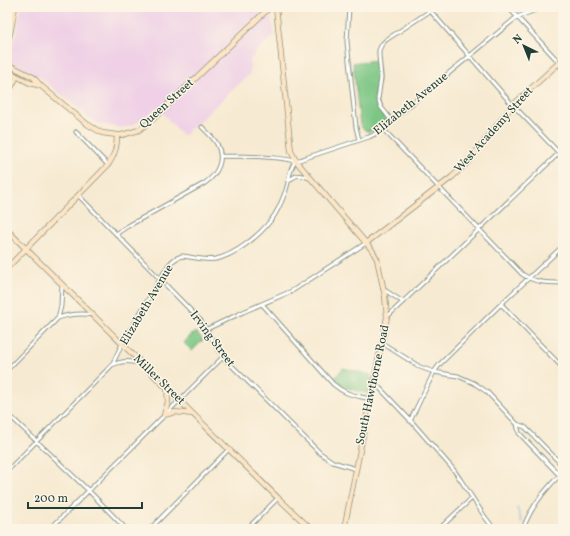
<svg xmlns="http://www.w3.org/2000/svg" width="570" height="536" viewBox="0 0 570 536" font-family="Vollkorn,serif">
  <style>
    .built { fill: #efd0e6 }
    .green { fill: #7bc684; stroke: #4d825c }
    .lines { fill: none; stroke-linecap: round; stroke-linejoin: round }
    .stream { stroke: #5ea5d4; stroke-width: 1 }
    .street-casing { stroke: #8b9483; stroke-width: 5 }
    .secondary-casing { stroke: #8b9483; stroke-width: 6 }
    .street { stroke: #fff; stroke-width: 3 }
    .secondary { stroke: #fde5c5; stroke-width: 4.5 }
    .labels { text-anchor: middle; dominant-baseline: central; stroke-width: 3; stroke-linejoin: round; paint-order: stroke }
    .street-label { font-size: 12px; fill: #1f3d34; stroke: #fcf5e5 }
  </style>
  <rect width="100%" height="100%" fill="#fcf5e5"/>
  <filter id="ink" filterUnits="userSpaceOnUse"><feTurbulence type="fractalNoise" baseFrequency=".025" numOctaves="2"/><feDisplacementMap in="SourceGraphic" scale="8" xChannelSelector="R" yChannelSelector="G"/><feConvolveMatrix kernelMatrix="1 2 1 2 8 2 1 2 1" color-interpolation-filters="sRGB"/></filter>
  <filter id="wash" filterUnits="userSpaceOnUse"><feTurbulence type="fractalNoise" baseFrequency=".012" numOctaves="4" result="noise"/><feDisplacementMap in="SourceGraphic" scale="16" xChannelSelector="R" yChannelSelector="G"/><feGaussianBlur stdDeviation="0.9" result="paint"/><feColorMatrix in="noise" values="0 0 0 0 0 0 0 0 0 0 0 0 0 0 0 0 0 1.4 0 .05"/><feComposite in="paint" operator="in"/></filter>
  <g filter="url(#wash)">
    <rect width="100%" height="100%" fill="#f7ead2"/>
    <path class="built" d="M21 7H266L270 15 275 35 256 52 250 60V74L183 136 157 107 144 118 133 125 122 128 96 123 41 78 11 62 9 59 17 29Z"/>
    <path class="green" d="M376 60C377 67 379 74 378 82 376 101 374 104 387 120 379 126 369 139 360 125L353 63Z
      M196 332 203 340 192 351 184 343 192 334 193 335Z
      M343 368 371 375 367 393C355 391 344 388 335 378Z"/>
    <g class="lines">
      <path class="stream" d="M517 508 522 523"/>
    </g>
  </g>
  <g filter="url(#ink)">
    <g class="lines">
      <g class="street-casing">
        <path id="street" d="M349 7 347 42 356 127 359 140
          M427 7 510 102 563 157
          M508 7 556 59 560 66 563 70
          M392 121 381 107 378 99 381 78 379 55V50L382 44 386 40 436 7
          M382 128 522 274C535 283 548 283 563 283
          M76 132 108 165
          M221 156C246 156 271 156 296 161
          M289 181C296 173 301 175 309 178
          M78 195 201 321 223 357 320 453 333 462 356 469
          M116 234 128 226 205 183C218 174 225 159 217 144 213 137 207 132 202 127
          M383 289 403 302
          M262 304 333 384C346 395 354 395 370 399
          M501 304 563 368
          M387 317 559 153
          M58 318C70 314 80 313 93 315
          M207 329 243 312 292 291 366 243
          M382 343 420 367 434 372 458 376 474 383 487 392 517 424 519 433 563 479
          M112 365C124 360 130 361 142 364
          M7 370 58 318 61 306 62 285
          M374 382 411 421 453 469 460 479 485 517 494 529
          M7 413 88 490 126 529
          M410 421 434 372 440 364 501 304 563 246
          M517 424 525 427 563 466
          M7 471 112 365 122 344 166 269C170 262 175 258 182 256 193 257 205 261 216 259 235 255 259 236 271 220 278 212 282 201 286 190 289 182 289 167 296 161L369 137 375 134 517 17 544 7
          M50 529 223 357
          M150 529 229 449
          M247 529 278 498
          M439 529 472 498
          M523 529C531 506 546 488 563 472"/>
      </g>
      <g class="secondary-casing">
        <path id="secondary" d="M276 7 291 151 296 161 372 250 377 259 385 296 387 317 344 529
          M7 46 11 29 15 7
          M7 64 33 77 41 86 87 124 102 133 117 135H122L139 130 153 119 270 7
          M7 71 30 83 41 86
          M7 92 12 86 17 76
          M7 230 278 498 311 529
          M366 243 452 177 468 162 513 105 563 59
          M7 268 108 165C115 155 117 147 117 135
          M164 415 175 412 193 414
          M164 415 168 402 167 388"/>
      </g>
      <use href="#street" class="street"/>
      <use href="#secondary" class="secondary"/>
    </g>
  </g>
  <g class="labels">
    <g class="street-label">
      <text transform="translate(167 104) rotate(-42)">Queen Street</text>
      <text transform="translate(411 104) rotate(-39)">Elizabeth Avenue</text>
      <text transform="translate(494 130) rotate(-48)">West Academy Street</text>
      <text transform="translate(147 305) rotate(-59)">Elizabeth Avenue</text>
      <text transform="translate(212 339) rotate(53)">Irving Street</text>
      <text transform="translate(159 380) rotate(44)">Miller Street</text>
      <text transform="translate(373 385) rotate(-78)">South Hawthorne Road</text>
    </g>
  </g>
  <rect width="570" height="536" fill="none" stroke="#fcf5e5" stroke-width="24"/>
  <g transform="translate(524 46) rotate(317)" stroke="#fcf5e5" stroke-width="3" paint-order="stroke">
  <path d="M0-3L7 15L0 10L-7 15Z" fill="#1f3d34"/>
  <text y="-6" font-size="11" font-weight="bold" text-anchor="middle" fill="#1f3d34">N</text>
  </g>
  <path d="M28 502v6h114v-6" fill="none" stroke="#1f3d34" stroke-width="2"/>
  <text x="34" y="502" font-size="12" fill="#1f3d34" stroke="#fcf5e5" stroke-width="3" paint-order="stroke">200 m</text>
</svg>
